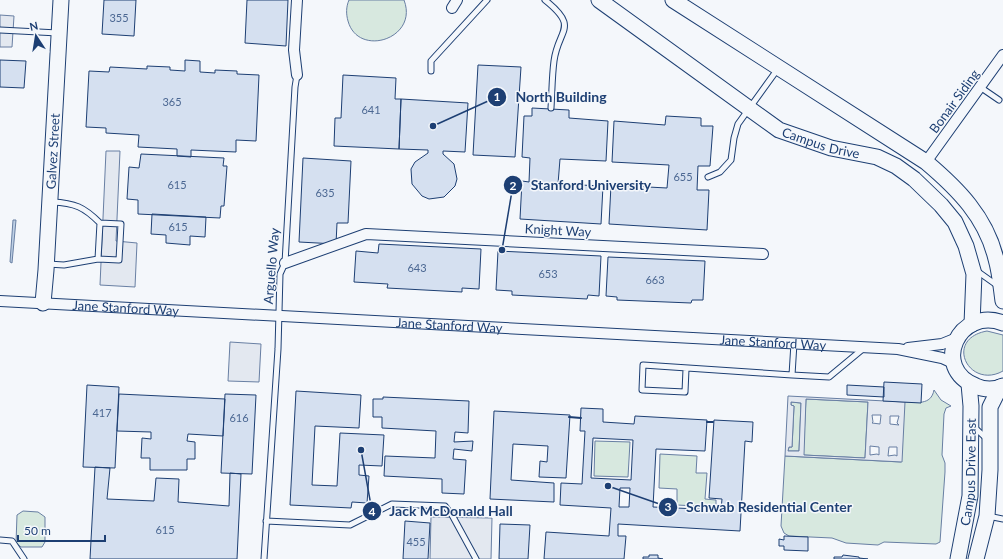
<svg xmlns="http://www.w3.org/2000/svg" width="1003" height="559" viewBox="0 0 1003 559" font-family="Lato,sans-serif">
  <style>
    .green { fill: #d7e8df; stroke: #687fa3 }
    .parking { fill: #e3e8f0; stroke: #687fa3; fill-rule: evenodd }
    .water { fill: #bed0e5; stroke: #687fa3 }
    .building { fill: #d5e0f0; stroke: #1d3f73; fill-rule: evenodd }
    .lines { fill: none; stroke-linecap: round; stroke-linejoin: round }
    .lane-casing { stroke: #1d3f73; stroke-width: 7 }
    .street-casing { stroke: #1d3f73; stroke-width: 12 }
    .secondary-casing { stroke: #1d3f73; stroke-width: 17 }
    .lane { stroke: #f4f7fb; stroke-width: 5 }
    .street { stroke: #f4f7fb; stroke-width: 10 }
    .secondary { stroke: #f4f7fb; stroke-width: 15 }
    .wall { stroke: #1d3f73; stroke-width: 2 }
    .labels { text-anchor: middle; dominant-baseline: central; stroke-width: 3; stroke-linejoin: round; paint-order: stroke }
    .number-label { font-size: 11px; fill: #4b6792 }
    .street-label { font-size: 13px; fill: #1d3f73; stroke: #f4f7fb }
    .leader { fill: none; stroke: #1d3f73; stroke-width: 1.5 }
    .callout-dot { fill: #1d3f73; stroke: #f4f7fb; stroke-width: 1.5 }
    .mark-label { font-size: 12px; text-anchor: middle; font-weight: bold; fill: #fff }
    .callout-label { font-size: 14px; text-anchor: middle; font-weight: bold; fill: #1d3f73; stroke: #f4f7fb; stroke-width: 3; stroke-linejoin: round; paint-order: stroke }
  </style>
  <rect width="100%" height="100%" fill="#f4f7fb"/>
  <path class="green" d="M349 0H404C419 39 358 58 348 21 346 14 346 7 349 0Z
    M987 331 1003 335V371C969 390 943 339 987 331Z
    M934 390 941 400 951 406 946 408 944 414 942 455 945 463V472L940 542 936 544 884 542 878 545 846 543 832 538 789 536 784 533 781 526 785 456 901 462 904 402C916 402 931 406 934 390Z
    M806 399 868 402 865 458 803 455Z
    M791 402 801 403 799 451H788L789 447H792L794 406 791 405Z
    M595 441 630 442 628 477 594 476Z
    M660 454 697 456 696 473H707L705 499 716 500V507L677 505V489L659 488Z
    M23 511 38 512 45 517V542L42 547H21L16 543 17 515Z"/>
  <path class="parking" d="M0 15 14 16 12 47H0Z
    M106 151H120L116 241 137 243 135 287 100 285Z
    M230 342 261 344 259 382 228 381Z
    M788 396 905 402 902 462 785 456ZM806 399 868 402 865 458 804 455ZM791 402 801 403 799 451H788L789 447H792L794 406 791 405ZM872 415H881L880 424 872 423 873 422ZM890 416H899L897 423 899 425 890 424ZM870 446 879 447V455L877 454 870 455ZM889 447H897V456L895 455 888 456Z
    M431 517 492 518 491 559H430Z"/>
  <path class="water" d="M13 220H16L12 263 10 262Z"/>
  <path class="building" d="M104 0H136L134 36 102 34Z
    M247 0H288L286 46 245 43Z
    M0 60 26 61 24 88 0 87Z
    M185 60 200 61V72L215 73V70L237 71V74L259 75 256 141 236 140V152L191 150V157L177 156V149L138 147 139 135 106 133V128L86 127 89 71 109 72 110 67 147 69V66L170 67V70L185 71Z
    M478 65 521 67 515 157 473 155Z
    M343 75 396 78 395 99H401L399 149 334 146 335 118H341Z
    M401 99 468 103 465 152 443 151V154L454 164 457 179 455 186 444 197 429 199 422 196 412 184 411 169 415 162 428 153V150L399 149Z
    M532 108 569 110V118L608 121 606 161 560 159 558 184 603 186 601 224 520 219 522 181 529 182 530 158 522 157 524 116H532Z
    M666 116 701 118V126H713L710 166H698L697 190H709L707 230 609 224 611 185 667 188 669 165 612 162 614 121 665 125Z
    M141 154 224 158 223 166H227L224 206H221L220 218 138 214V200L127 199 129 167 139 168Z
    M303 158 351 161 348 223H337L336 244 299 242Z
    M152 214 206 217 205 237 190 236V245L166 243V235L151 234Z
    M379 244 481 249 479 289 462 288V292L387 288 388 284 354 282 356 251 378 253Z
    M498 251 601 256 599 296 588 295 587 299 512 295V291L496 290Z
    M608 257 705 261 703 300H692L691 303 617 300V297L606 296Z
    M884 382 922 384 921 403 883 401Z
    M87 385 119 387 115 468 83 467Z
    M847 385 884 387V397L847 395Z
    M296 391 361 395 359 428 315 426 312 485 337 486 340 433 384 435 382 466 359 465V475L369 476 367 503 352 502 351 508 290 505Z
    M119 394 225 399 223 436 188 434 187 441 195 442V459H187V470H150V458H141L142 438 151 439V432L117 431Z
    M225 394 256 395 252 474 221 473Z
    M383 397 469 401 468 433 455 432 454 442 473 441 472 451 454 449 453 459 466 460 464 494 442 493V479L384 476 385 456 435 458 436 431 382 428V417H373V399H383Z
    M581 408 603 409V422L634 424 635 416 707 420 705 451 656 449 653 507 721 510 722 499 709 498 714 420 753 422 752 442 745 441 740 531 618 524V536H626L624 559H544L546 532 609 536 611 508 560 505 561 483 582 484 585 431H580ZM593 438 633 440 631 480 591 478ZM620 488H630L629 507H619Z
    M494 411 570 415 566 478 539 477 540 461 547 462 548 446 513 444 511 480 554 483V502L490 499Z
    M95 467 110 468 107 499 154 501 156 478 179 479 178 502 229 506 230 473 241 474 237 559H90Z
    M405 521 430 523 428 559H403Z
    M500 524 530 525 528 559H499Z
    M784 536 808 537V551L784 550V546H779V539L784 540Z
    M649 555H658V558L663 559H643V557H649Z
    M843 555 859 557V558L868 559H834V557H842Z"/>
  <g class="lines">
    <g class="lane-casing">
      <path id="lane" d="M545 0C580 28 558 29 554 61 552 76 552 92 551 108
        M0 30 58 33
        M431 71V61L487 0
        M980 87 999 100
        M708 177 720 172 731 160 734 138 738 124 777 70
        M98 259 119 260 121 224 100 223
        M48 264 64 265 98 259 100 223C84 207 75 203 52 202
        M977 271 998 286
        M794 343 792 375 829 377 864 348
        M686 369 685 392 642 390 643 365 792 375
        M974 427 987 439
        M988 516 1003 519
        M266 521 350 525 392 504 445 506 452 515 476 559
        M0 540 12 541 24 559
        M264 559 278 349 280 274 285 263 295 87 297 75"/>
    </g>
    <g class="street-casing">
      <g id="street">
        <path d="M297 0 294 50 297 75"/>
        <path d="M452 8 457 0"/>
        <path d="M926 162 1003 55"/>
        <path d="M285 263 366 234 763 254"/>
        <path id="s1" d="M0 301 898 349 942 358 953 363"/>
        <path d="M908 348 942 344 957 338"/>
      </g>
    </g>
    <g class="secondary-casing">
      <g id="secondary">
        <path id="s2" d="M599 0 779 130 831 148 877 157 896 166 914 179 941 205 955 222 966 246 974 274 972 324"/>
        <path d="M673 0 926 162C958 189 986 217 996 259 1000 273 1001 287 1003 301"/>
        <path id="s3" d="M43 303 46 270 61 0"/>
        <path d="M1003 323C959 306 930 368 976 386 984 390 995 390 1003 386"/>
        <path id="s4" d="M958 559 970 496 971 406 969 384"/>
        <path d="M976 559 987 516 990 470V407L1000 387"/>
      </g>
    </g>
    <use href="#lane" class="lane"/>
    <use href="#street" class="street"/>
    <use href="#secondary" class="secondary"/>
    <path class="wall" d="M569 417 581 418
      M707 422H713"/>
  </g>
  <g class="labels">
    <g class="number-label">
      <text x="119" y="17">355</text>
      <text x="172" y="101">365</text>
      <text x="371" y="109">641</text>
      <text x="683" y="176">655</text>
      <text x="177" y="184">615</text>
      <text x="325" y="192">635</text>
      <text x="178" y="226">615</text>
      <text x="417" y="267">643</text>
      <text x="548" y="273">653</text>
      <text x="655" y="279">663</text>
      <text x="102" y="412">417</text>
      <text x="239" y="417">616</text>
      <text x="165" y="529">615</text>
      <text x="416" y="541">455</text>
    </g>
    <g class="street-label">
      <text transform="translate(954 101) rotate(-54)">Bonair Siding</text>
      <text stroke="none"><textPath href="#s2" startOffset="266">Campus Drive</textPath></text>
      <text stroke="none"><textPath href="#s3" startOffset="152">Galvez Street</textPath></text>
      <text transform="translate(558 230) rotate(3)">Knight Way</text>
      <text transform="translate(271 266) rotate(-85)">Arguello Way</text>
      <text stroke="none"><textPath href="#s1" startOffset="126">Jane Stanford Way</textPath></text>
      <text stroke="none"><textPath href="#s1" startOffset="450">Jane Stanford Way</textPath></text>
      <text stroke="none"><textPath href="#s1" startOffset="774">Jane Stanford Way</textPath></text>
      <text stroke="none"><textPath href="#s4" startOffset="88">Campus Drive East</textPath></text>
    </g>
  </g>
  <path class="leader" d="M433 126L497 97M502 250L513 185M608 486L668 507M361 450L372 511"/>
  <g class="callout-dot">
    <circle cx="433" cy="126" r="4"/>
    <circle cx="502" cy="250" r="4"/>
    <circle cx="608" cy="486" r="4"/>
    <circle cx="361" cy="450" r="4"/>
    <circle cx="497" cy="97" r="10"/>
    <circle cx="513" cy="185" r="10"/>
    <circle cx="668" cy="507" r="10"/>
    <circle cx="372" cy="511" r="10"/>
  </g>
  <g class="mark-label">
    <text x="497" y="101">1</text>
    <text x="513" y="190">2</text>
    <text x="668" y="511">3</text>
    <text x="372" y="516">4</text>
  </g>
  <g class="callout-label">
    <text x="561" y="102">North Building</text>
    <text x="591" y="190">Stanford University</text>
    <text x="769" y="512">Schwab Residential Center</text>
    <text x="451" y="516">Jack McDonald Hall</text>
  </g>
  <g transform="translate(36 36) rotate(348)" stroke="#f4f7fb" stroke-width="3" paint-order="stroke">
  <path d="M0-3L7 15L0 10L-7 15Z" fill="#1d3f73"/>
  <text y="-6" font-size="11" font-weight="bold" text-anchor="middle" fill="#1d3f73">N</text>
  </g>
  <path d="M18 535v6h87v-6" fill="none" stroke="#1d3f73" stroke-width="2"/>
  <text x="24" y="535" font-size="12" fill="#1d3f73" stroke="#f4f7fb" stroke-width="3" paint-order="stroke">50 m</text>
</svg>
